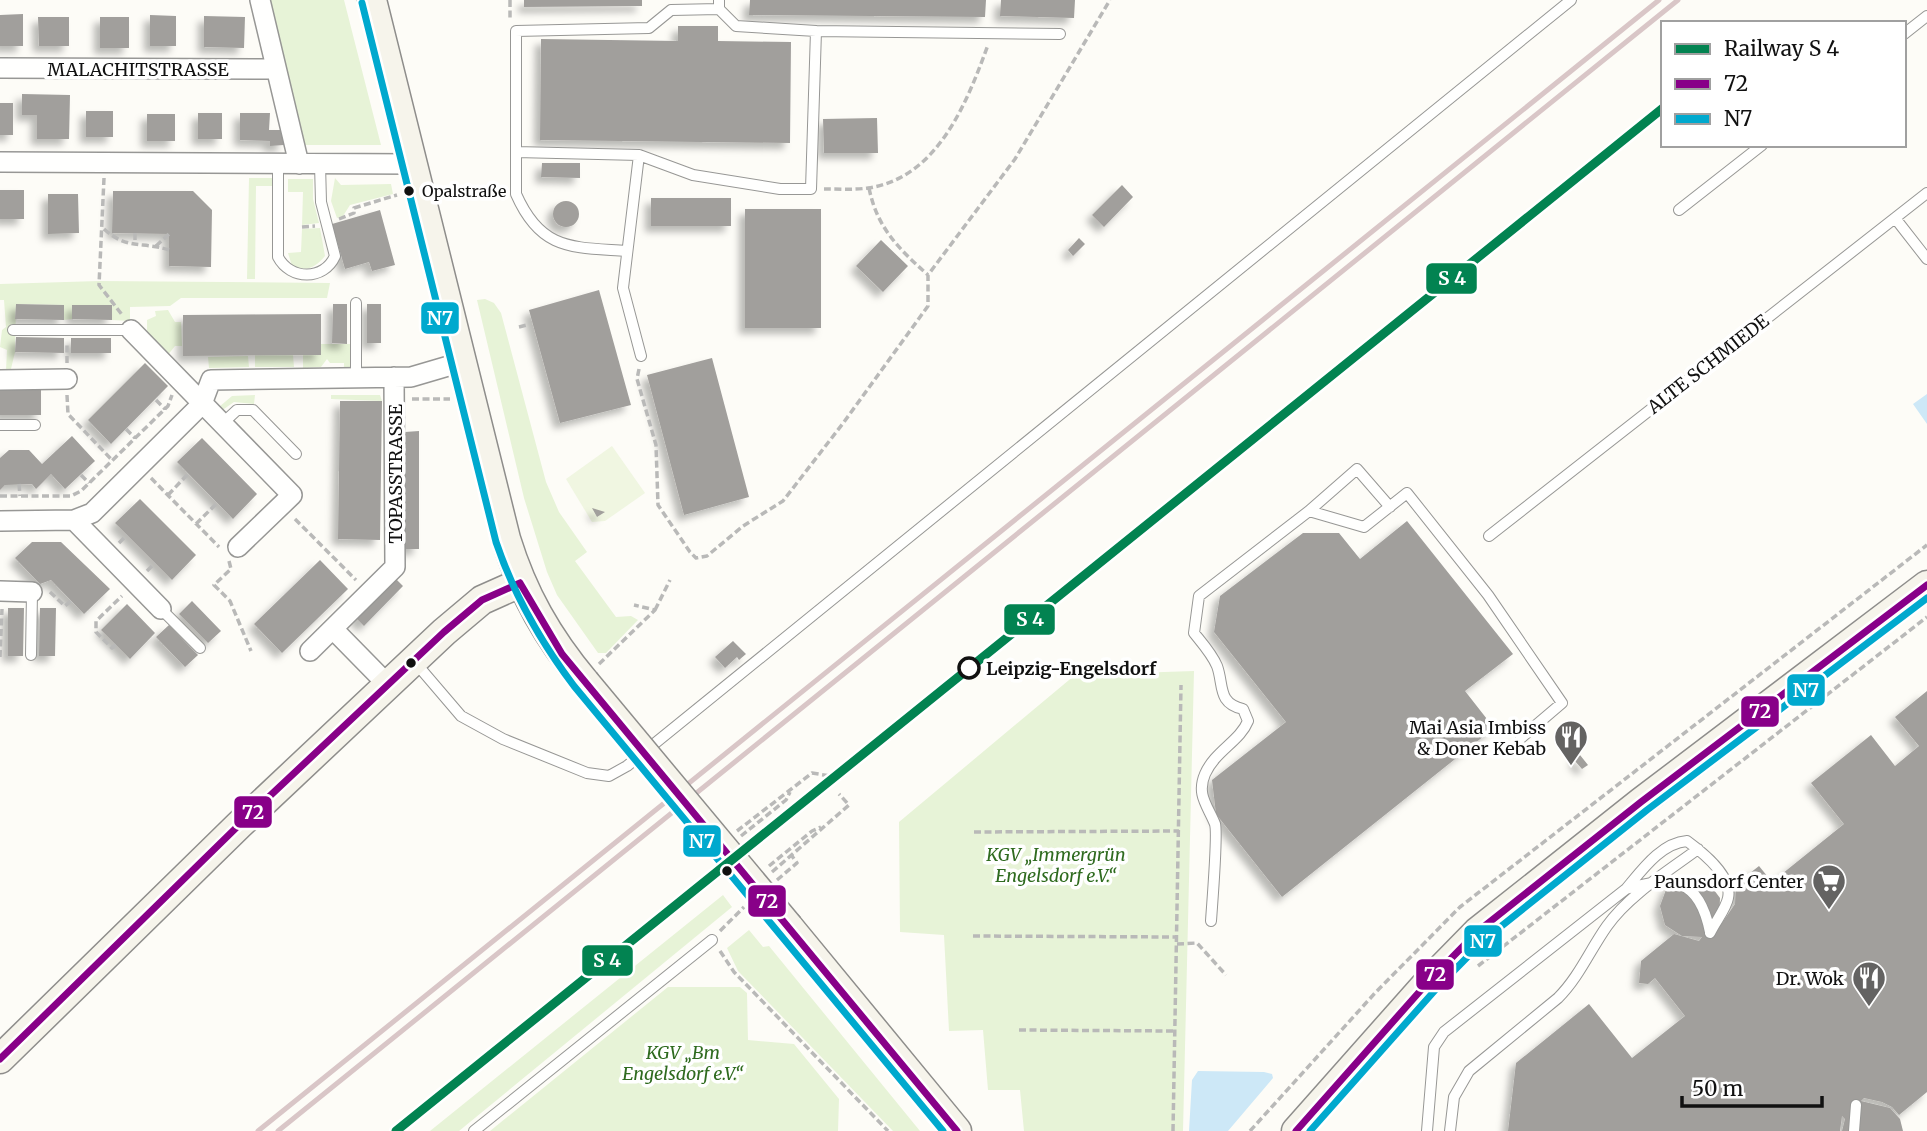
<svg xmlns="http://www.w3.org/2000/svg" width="1927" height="1131" viewBox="0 0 1927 1131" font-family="Merriweather,serif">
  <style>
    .green { fill: #e7f3d7 }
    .pitch { fill: #f0f6e1 }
    .water { fill: #cde8f7 }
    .building { fill: #a19f9c; filter: url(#shadow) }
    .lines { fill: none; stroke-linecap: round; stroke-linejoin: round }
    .lane-casing { stroke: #979795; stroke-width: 12 }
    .street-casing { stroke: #979795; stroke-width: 22 }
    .secondary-casing { stroke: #8e8d8b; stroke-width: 31 }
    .path { stroke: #b9b9b8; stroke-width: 3.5; stroke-dasharray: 7 3.5; stroke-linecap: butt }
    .lane { stroke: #fffffe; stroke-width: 10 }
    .street { stroke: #fffffe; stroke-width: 19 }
    .secondary { stroke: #f6f4eb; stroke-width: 28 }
    .rail { stroke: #d9c6c7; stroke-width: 5 }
    .secondary-bridge-casing { stroke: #8e8d8b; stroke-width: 31; stroke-linecap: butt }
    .secondary-bridge { stroke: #f6f4eb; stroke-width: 28 }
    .bus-1-casing { stroke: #fff; stroke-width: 12 }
    .bus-2-casing { stroke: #fff; stroke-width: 12 }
    .bus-1 { stroke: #808; stroke-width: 7 }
    .bus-2 { stroke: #00a9ce; stroke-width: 7 }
    .rail-1-casing { stroke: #fff; stroke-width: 14 }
    .rail-1 { stroke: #028351; stroke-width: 9 }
    .bus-dot { fill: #111; stroke: #fff; stroke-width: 2.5 }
    .stop-dot { fill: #fff; stroke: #111; stroke-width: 3.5 }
    .labels { text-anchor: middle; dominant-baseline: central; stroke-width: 7; stroke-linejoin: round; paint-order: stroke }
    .bus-label { font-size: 16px; fill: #111; stroke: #fff; text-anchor: start }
    .street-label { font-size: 18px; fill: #111; stroke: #fff }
    .stop-label { font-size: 18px; font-weight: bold; fill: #111; stroke: #fff; text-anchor: start }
    .poi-label { font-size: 18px; fill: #111; stroke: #fff; text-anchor: end }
    .park-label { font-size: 18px; font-style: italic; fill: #2f6b1f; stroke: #fff }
    .line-badge { stroke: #fff; stroke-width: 2.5 }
    .badge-label { font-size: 19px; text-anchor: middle; font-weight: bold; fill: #fff }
  </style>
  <defs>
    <filter id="shadow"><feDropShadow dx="-6" dy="6" stdDeviation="3.5" flood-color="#0004"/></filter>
  </defs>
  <rect width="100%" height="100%" fill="#fdfcf7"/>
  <path class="green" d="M267 0H344L381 145H302Z
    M249 178H275L273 186H256L255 279H247Z
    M335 178 341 185 391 184 393 194 350 205 343 216 337 218 331 201Z
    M288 179H313V199L319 223 302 225 303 192H288Z
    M320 228 325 256C315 268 306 272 292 266L288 253 301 252 302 229Z
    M99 281 330 283 327 298H181L170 306 130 307V321L112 320V305H72V319L64 320V305L16 304 15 352 11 369 6 370 7 350 0 347 2 330 6 327 4 300H0V284Z
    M485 299 494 303 501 313 546 482 559 512 587 552 575 561 616 617 631 616 638 620 606 653H598L557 595 547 572 524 498 477 300Z
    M168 310 175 322H181L182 346H175L167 356 147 336V320L156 316 155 311Z
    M321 344H353L351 367 344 369V363H330L327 359 321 367 303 368V355L321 354Z
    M255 355H293L294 367H255Z
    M248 356 249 367 209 368 208 357Z
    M255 395 254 404 234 402 221 411 219 407 232 396Z
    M331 395H380L382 401 331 399Z
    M1194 671 1183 1131H1024L1020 1090H988L983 1030 949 1031 944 935 900 932 899 822 1075 675Z
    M723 895 732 907 459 1131H430Z
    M749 930 763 947 769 946 920 1131H893L738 971 727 948Z
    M668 987H740L747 993 748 1040 794 1044 839 1099 838 1131H490Z"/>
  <path class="pitch" d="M612 446 645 493 605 521 592 522 566 479Z"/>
  <path class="water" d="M1927 394V424L1913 404Z
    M1198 1071 1264 1072 1272 1074 1273 1078 1228 1131H1189L1192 1080Z"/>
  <path class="building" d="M524 0H642V6L524 7Z
    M750 0H986L985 17 749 15Z
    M1001 0H1075L1074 18 1000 16Z
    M23 14V46H0V15Z
    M150 15 176 16V46H150Z
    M204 16 245 17 244 48 204 47Z
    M38 17H69V46H39Z
    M100 17H129V48H100Z
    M678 26H718V41L791 42 790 143 540 140 541 39 678 41Z
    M22 94 70 95 69 139H37V115H22Z
    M0 103H13V135H0Z
    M86 111H113V137H86Z
    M198 113H222V139H198Z
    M240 113H270L269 130H283L284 145 270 146V141L240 140Z
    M147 114H175V141H147Z
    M877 118 878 153H824L823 119Z
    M542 163H580V178L541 177Z
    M1122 185 1133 197 1104 227 1092 215Z
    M0 190H24V219H0Z
    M113 191H193L212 210 211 267 169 266V234L112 233Z
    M48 194H78L79 233 48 234Z
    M651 198H731V226H651Z
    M553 214a13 13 0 1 1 26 0a13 13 0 1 1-26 0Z
    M745 209H821V328H745Z
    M380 210 395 265 372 271 369 262 345 269 332 224Z
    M1079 238 1085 244 1073 256 1068 250Z
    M881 240 908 266 883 292 856 266Z
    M599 290 631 405 560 423 529 310Z
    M16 304 64 305V320L15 319Z
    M333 304H347V344L332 343Z
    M367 304H381V343H367Z
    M72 305H112V320L72 319Z
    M321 314V355L183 356V315Z
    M16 337 64 338V353L15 352Z
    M71 338H111V353H71Z
    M712 358 749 497 684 515 647 375Z
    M145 363 168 386 111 444 88 420Z
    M41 387V415H0V388Z
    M340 401H382L380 540 338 539Z
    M419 431V549H404L405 432Z
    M72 436 95 461 65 489 51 474 36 489 32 484 5 485 0 490V458L9 450H29L42 464Z
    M202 438 257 494 233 519 177 462Z
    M140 499 196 555 172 580 115 523Z
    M592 508 605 512 597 517Z
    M1407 521 1513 654 1465 691 1494 728 1282 897 1216 814 1212 780 1286 722 1214 632 1220 596 1303 533H1339L1360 559Z
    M32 542H61L110 589 84 614 51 580 40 584 15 558Z
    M320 560 348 589 282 653 254 624Z
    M393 576 403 586 364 626 354 616Z
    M192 601 221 631 208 643 179 614Z
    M127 604 155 633 130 659 101 630Z
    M8 608H24L23 656H8Z
    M40 608H56L55 656H39Z
    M169 625 198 655 185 667 156 637Z
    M733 641 746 654 739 660 737 657 725 668 715 657Z
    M1927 691V1092L1899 1115 1892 1107 1882 1102 1864 1098 1861 1101 1890 1108 1900 1119 1903 1131H1842L1845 1119 1842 1116 1840 1131H1508L1516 1063 1589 1004 1632 1058 1685 1016 1655 978 1648 984 1639 983 1641 961 1674 934 1699 941 1702 937 1682 936 1665 925 1660 906 1667 887 1684 876 1708 882 1720 898 1719 925 1722 923 1735 904 1736 884 1759 866 1772 882 1844 824 1811 783 1871 735 1895 766 1919 746 1895 717Z
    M1580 755 1588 765 1582 769 1574 760Z"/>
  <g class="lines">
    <g class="lane-casing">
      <path id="lane" d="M816 31 1060 34
        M1904 34 1927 16
        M516 152 639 155 693 175 780 189H811L816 31 736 26 719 9
        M639 155 623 288 641 356
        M278 164V257C290 280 324 281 335 256L321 202 320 164
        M1679 210 1762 145
        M1895 218 1927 259
        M626 251C572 247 541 251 516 194V31L649 28 671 10 719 9V0
        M356 303V378
        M13 330H131
        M223 423 237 410H253L296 454
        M0 425H35
        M1309 511 1357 469 1390 507
        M1489 536 1927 193
        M161 609 200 648
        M31 655 32 592
        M414 661 461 716 503 739 587 773 609 776 627 766 1571 0
        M1626 889C1672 876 1699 877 1710 932
        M1211 921C1212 905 1218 834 1215 824 1208 806 1196 795 1205 774 1215 751 1240 741 1248 721L1243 709C1217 703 1224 685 1217 666 1212 654 1202 643 1194 633L1199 596 1309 511 1364 527 1407 493 1488 595 1562 703 1521 738
        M474 1131 712 940
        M1427 1131 1434 1047 1444 1032 1626 889C1642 870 1661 843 1687 841 1702 852 1733 876 1728 898 1726 909 1715 922 1710 933
        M1450 1131 1454 1097 1469 1071 1558 998C1579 977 1590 950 1607 926 1629 895 1667 872 1698 849
        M1854 1131 1856 1105"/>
    </g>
    <g class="street-casing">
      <path id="street" d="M260 0 299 164
        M0 68 276 69
        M0 162 414 164
        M131 330 292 495 238 547
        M0 380 67 379
        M74 520 161 609
        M0 521 74 520 92 513 202 404 211 380 411 377 462 362
        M0 591 32 592
        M333 629 388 685
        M310 651 395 567 394 377"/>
    </g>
    <g class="secondary-casing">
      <path id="secondary" d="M372 0 506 539C523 594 548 638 585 682
        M789 927 957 1131
        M0 1059 239 825 444 632 482 600 520 583
        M1296 1131 1429 981 1477 932 1641 802 1927 585"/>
    </g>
    <path class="path" d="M510 0V19
      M104 178 99 285 123 316
      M869 188C877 228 899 249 928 275
      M824 189C838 189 854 190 868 188 938 178 967 102 988 45
      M339 219 354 213V208L397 195
      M302 227 315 226
      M104 229C127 250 141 241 169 250
      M135 233V244
      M156 246 169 234
      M519 327 527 325
      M67 363V342
      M639 369 637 379 656 445 658 505 690 552 696 558 707 556 743 526 783 501 844 422 928 306V275L1015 159 1110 0
      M67 395 68 414 112 460
      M412 399H450
      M156 400 165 409
      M126 429 135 438
      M81 475 89 483
      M151 478 219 547
      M19 484 20 496
      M168 495 188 474
      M0 496H71L81 491 168 406 172 395
      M295 519 356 580
      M196 524 217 503
      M119 543 127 535
      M229 561 231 569 214 585 230 601 251 651
      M147 571 155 563
      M50 592 65 606 71 601
      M655 610 670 580
      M116 645 112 648 96 632V621L122 596
      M0 657 2 609
      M599 664 655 610 634 605
      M737 831 812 773 830 776
      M974 832 1179 831
      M741 836 786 800 790 792
      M769 866 812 831 821 827
      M772 872 849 805 839 794
      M777 880 797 863 792 856
      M720 931 744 907
      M973 936 1177 937
      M1177 944 1197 943 1226 975
      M720 951 734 972 888 1131
      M1478 966 1927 617
      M1019 1030 1175 1031
      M1173 1131 1181 685
      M1250 1131 1375 993 1460 907 1927 545"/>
    <use href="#lane" class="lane"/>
    <use href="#street" class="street"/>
    <use href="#secondary" class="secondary"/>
    <path class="rail" d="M258 1131 1659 0
      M278 1131 1678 0"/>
    <g class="secondary-bridge-casing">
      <path id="secondary-bridge" d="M585 682 789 927"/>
    </g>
    <use href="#secondary-bridge" class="secondary-bridge"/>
    <g class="bus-1-casing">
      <path id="bus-1" d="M520 583 562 654 957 1131
        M0 1059 239 825 444 632 482 600 520 583
        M1296 1131 1429 981 1477 932 1641 802 1927 585"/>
    </g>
    <g class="bus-2-casing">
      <path id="bus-2" d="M362 3 496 542C514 595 540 641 574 686L943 1131
        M1310 1131 1437 988 1484 940 1647 810 1927 598"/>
    </g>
    <use href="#bus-1" class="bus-1"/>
    <use href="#bus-2" class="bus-2"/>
    <g class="rail-1-casing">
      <path id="rail-1" d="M396 1131 1663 108"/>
    </g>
    <use href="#rail-1" class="rail-1"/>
  </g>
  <defs>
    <g id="restaurant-pin" transform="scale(1.75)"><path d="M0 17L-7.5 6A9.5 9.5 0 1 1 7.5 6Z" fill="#646362" stroke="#fff"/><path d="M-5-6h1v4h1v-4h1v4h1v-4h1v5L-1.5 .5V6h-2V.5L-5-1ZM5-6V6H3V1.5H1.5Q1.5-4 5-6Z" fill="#fff"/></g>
    <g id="supermarket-pin" transform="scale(1.75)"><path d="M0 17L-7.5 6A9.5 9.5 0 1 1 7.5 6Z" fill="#646362" stroke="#fff"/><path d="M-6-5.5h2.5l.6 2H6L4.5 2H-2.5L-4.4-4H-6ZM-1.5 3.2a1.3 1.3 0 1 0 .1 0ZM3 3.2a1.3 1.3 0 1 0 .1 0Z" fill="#fff"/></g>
  </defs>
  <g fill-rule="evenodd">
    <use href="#restaurant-pin" x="1571" y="737"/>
    <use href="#supermarket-pin" x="1829" y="881"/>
    <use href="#restaurant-pin" x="1869" y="978"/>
  </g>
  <g class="bus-dot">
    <circle cx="409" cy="191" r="6"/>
    <circle cx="411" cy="663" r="6"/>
    <circle cx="727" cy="871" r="6"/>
  </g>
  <circle class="stop-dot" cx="969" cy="668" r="10"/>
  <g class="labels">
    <g class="bus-label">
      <text x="422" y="191">Opalstraße</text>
    </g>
    <g class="street-label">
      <text x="138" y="69">MALACHITSTRASSE</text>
      <text transform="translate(1708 364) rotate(-38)">ALTE SCHMIEDE</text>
      <text transform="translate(395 474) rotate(-90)">TOPASSTRASSE</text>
    </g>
    <g class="stop-label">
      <text x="986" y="668">Leipzig-Engelsdorf</text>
    </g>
    <g class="poi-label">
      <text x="1546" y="727">Mai Asia Imbiss<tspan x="1546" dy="21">&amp; Doner Kebab</tspan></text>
      <text x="1804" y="881">Paunsdorf Center</text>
      <text x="1844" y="978">Dr. Wok</text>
    </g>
    <g class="park-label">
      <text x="1056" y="854">KGV „Immergrün<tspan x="1056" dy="21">Engelsdorf e.V.“</tspan></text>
      <text x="683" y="1052">KGV „Bm<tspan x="683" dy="21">Engelsdorf e.V.“</tspan></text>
    </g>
  </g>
  <g class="line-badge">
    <rect x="1425" y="262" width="53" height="33" rx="7" fill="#028351"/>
    <rect x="420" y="301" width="40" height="34" rx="7" fill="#00a9ce"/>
    <rect x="1003" y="603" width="53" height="33" rx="7" fill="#028351"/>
    <rect x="1786" y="673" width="40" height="34" rx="7" fill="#00a9ce"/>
    <rect x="1740" y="695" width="40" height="33" rx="7" fill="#808"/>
    <rect x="233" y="795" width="40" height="34" rx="7" fill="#808"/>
    <rect x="682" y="824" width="40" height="34" rx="7" fill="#00a9ce"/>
    <rect x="747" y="884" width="40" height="34" rx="7" fill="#808"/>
    <rect x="1463" y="924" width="40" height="34" rx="7" fill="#00a9ce"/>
    <rect x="581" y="944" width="53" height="33" rx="7" fill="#028351"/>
    <rect x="1415" y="958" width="40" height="33" rx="7" fill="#808"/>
  </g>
  <g class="badge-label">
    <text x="1452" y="285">S 4</text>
    <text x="440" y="325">N7</text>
    <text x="1030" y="626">S 4</text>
    <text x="1806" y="697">N7</text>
    <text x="1760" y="718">72</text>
    <text x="253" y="819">72</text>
    <text x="702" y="848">N7</text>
    <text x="767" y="908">72</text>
    <text x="1483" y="948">N7</text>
    <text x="607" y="967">S 4</text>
    <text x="1435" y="981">72</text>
  </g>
  <rect x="1661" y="21" width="245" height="126" fill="#ffffff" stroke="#a0a0a0" stroke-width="2"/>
  <rect x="1675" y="44" width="35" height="10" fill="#028351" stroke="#a0a0a0" stroke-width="2"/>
  <text x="1724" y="56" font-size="21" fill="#111111">Railway S 4</text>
  <rect x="1675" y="79" width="35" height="10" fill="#880088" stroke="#a0a0a0" stroke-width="2"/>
  <text x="1724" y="91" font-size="21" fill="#111111">72</text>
  <rect x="1675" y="114" width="35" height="10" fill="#00a9ce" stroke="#a0a0a0" stroke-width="2"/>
  <text x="1724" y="126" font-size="21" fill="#111111">N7</text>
  <path d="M1682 1096v10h140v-10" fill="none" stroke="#111111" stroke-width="3.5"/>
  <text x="1692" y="1096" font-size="21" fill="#111111" stroke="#ffffff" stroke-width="5" paint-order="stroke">50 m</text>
</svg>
